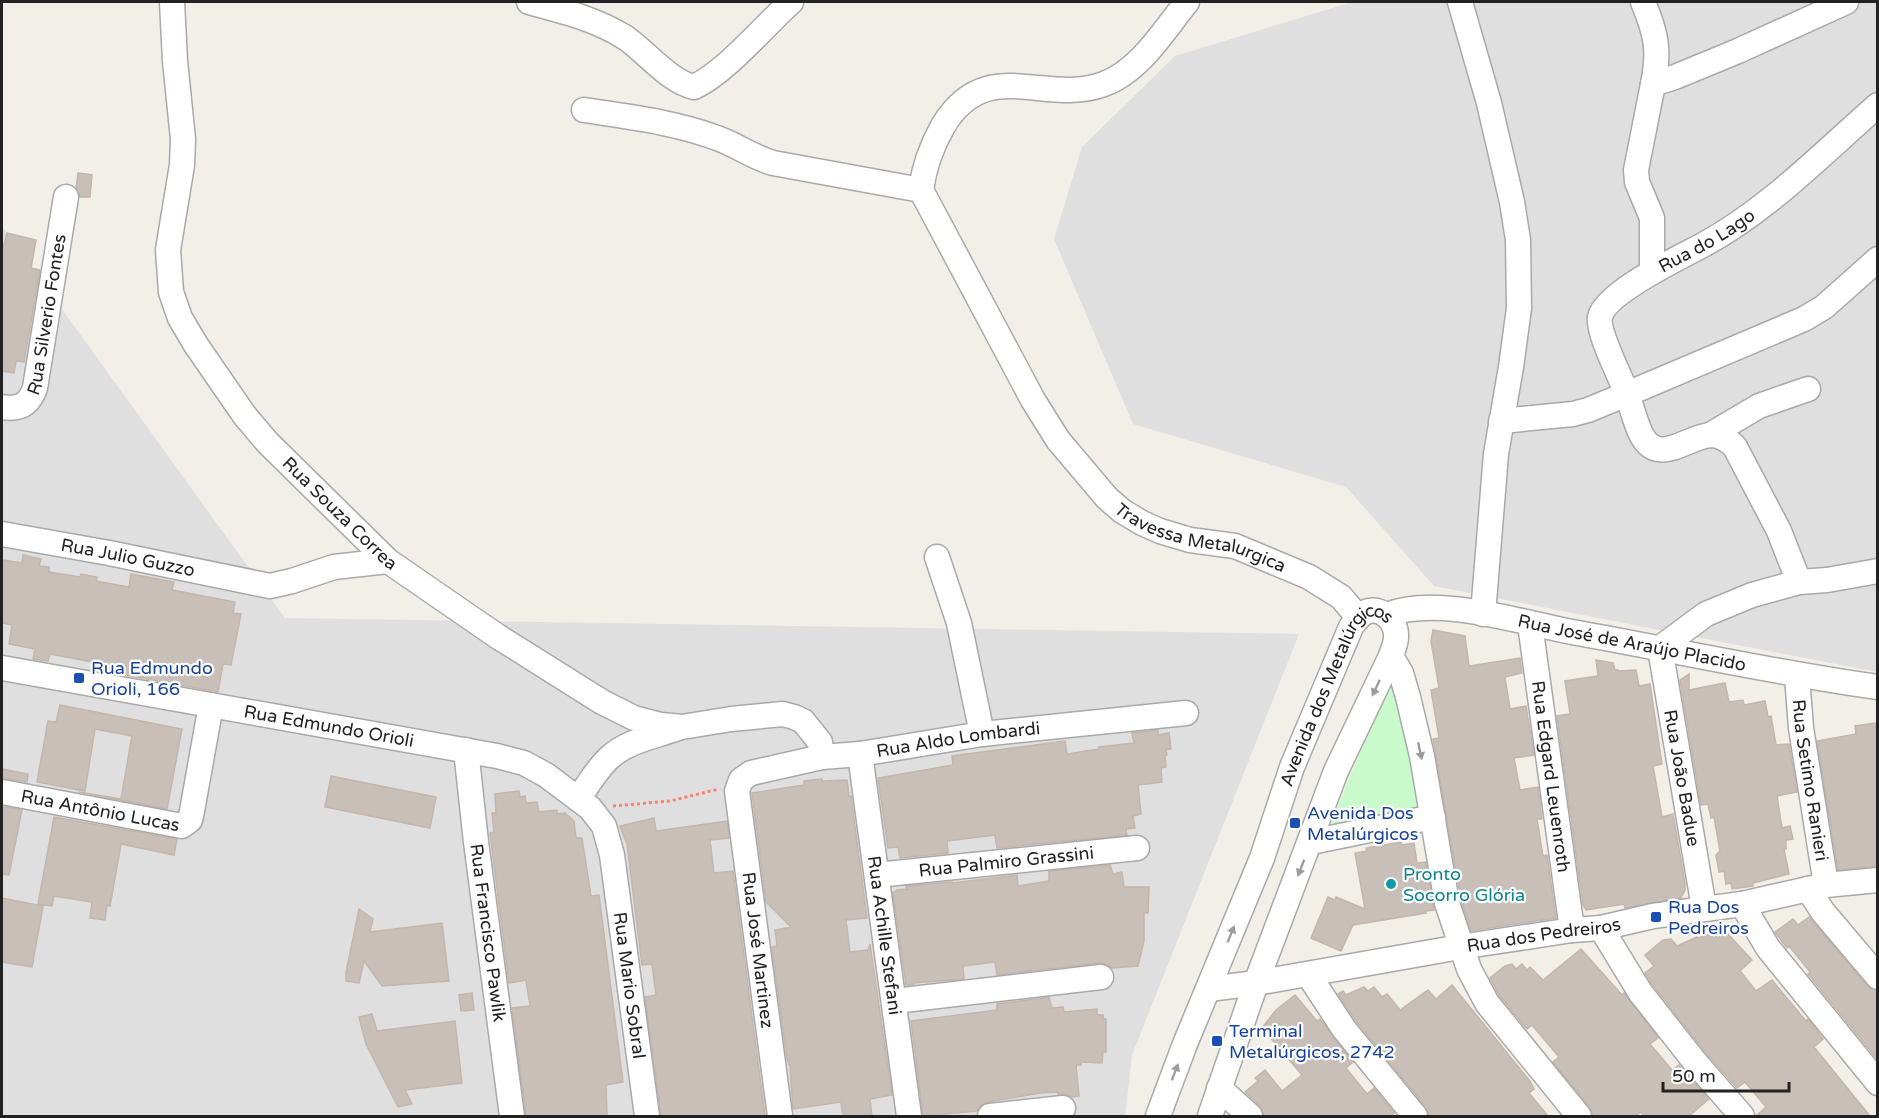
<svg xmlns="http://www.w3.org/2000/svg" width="1879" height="1118" viewBox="0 0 1879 1118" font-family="'Varela Round',sans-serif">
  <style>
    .residential { fill: #e0dfdf }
    .park { fill: #c8facc }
    .building { fill: #c7bfb8; stroke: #c4b6ab; stroke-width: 1.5 }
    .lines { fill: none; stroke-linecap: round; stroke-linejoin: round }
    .minor-casing { stroke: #a9a9a9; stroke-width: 27 }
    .path { stroke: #fa8072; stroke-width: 3; stroke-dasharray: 3 3; stroke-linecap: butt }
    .minor { stroke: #fff; stroke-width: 24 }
    .oneway { fill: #9c9c9c }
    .transit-dot { fill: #1a4fb4; stroke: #fff; stroke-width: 2 }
    .culture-dot { fill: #0f9aa8; stroke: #fff; stroke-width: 2 }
    .labels { text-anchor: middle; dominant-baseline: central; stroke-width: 4.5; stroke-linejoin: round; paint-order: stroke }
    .street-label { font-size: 18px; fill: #222; stroke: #fff }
    .transit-label { font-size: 18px; fill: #164399; stroke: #fff; text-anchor: start }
    .culture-label { font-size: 18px; fill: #0d838f; stroke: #fff; text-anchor: start }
  </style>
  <rect width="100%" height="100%" fill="#f2efe9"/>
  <path class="residential" d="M1352 2H1877V672L1434 586 1346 487 1133 424 1054 239 1082 147 1175 56Z
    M2 226 285 618 1299 634 1132 1055 1125 1116H2Z"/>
  <path class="park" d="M1394 683 1429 813 1333 828 1332 820 1389 684Z"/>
  <path class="building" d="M78 173 92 175 90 197H80L76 188Z
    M7 233 36 240 31 268 40 270 24 362 16 361 14 373 2 371V246H4Z
    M23 555 41 559 39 566 49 567V572L80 577 81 574 97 577 96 581 129 587 131 574 174 582 172 590 235 602 233 613 241 614 231 665 223 664 218 692 97 670 98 663 50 654 48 661 33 659 35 649 9 644 12 625 2 623V562L4 560 22 563Z
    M1433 630 1465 636 1469 666 1520 658 1522 673 1505 677 1510 709 1526 706 1534 755 1514 758 1520 790 1538 787 1542 819H1537L1543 856 1547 855 1556 918 1471 931 1461 900 1433 739 1439 738 1431 690 1439 688 1431 641Z
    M1596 660 1613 663 1615 670H1618V671L1636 670 1639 686 1650 684 1662 764 1653 766 1662 817 1673 814 1685 883V890L1681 898 1625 908 1624 904 1586 910 1583 905 1557 716 1570 714 1565 681 1598 676Z
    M1689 674V690L1725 683 1729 702 1743 700 1744 705 1765 701 1768 717 1771 716 1776 745 1789 744 1797 792 1777 796 1782 828 1790 826 1793 839 1786 840V849H1784L1789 874 1753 883V886L1732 889 1731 883 1726 884 1724 871 1719 872 1716 855 1720 851 1714 817 1711 818 1708 804 1701 805 1680 680Z
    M60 705 182 729 167 809 79 792 121 799 132 736 95 729 85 791 37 782 48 721 56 722Z
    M1875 723 1876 727 1878 726V866L1838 870 1817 741 1856 734 1855 726Z
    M1158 730V735L1169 733 1171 749 1166 750 1167 755H1165L1166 767 1161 768 1162 782 1138 785 1141 814 1133 816 1135 828 1126 829 1127 835 997 848 995 835 947 841 948 853 900 858 898 847 888 848 878 778 953 765 952 756 1065 741 1067 754 1099 749V747L1134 743 1132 733Z
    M2 769 28 774 27 782 2 778Z
    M331 776 436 797 430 828 325 807Z
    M822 779V781L847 780 849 796H851L867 918 846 920 850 952 868 950 870 944 892 1095 870 1099 872 1116H843L841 1102 793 1109 790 1067 787 1059 772 947 777 946 775 930 791 927 766 902 752 793 804 785V781Z
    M519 791 520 797 525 796 526 803 537 802 539 812 557 810V814L565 813 574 821 576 838H582L591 896 599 895 623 1082 606 1085 607 1116H526L512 1008 530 1006 526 980 509 983 490 833 494 832 492 813H496L495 794Z
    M2 806 22 810 9 875 2 874Z
    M54 817 177 839 174 855 121 844 110 906 107 905 105 920 90 918 92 902 54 896 52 906 38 904Z
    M654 818 656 831 727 821 729 838 710 840 714 873 733 871 765 1116H661L645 997 656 995 652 964 642 965 627 844 620 826Z
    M1401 842 1402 845 1414 843 1417 863 1426 862 1434 910 1426 911V913L1353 925 1341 951 1311 938 1328 897 1335 900 1336 897 1365 909 1355 853 1367 851 1366 848Z
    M1110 865 1113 874 1122 872 1124 887H1149L1148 913H1144V941L1138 966 1112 968 1106 964 1099 963 997 975 995 962 963 966 964 979 914 983V984L906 985 893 893 897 890 907 889 906 886 952 882V883L1017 875 1018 886 1049 881V871Z
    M2 898 43 906 32 967 2 962Z
    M359 909 373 919 370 932 442 923 449 981 382 986 364 961 359 983 346 981V972Z
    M1809 917 1867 986 1878 991V1060L1808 974 1810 972 1789 946 1787 948 1775 932 1793 919 1798 925Z
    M1725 931 1752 960 1740 971 1756 991 1772 980 1806 1021 1808 1019 1823 1039 1814 1047 1870 1116H1756L1766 1107 1745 1082 1737 1088 1706 1053 1652 984 1645 973 1654 966 1645 955 1663 940 1671 939 1677 946 1697 937 1698 938 1712 933 1718 938Z
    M1581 949 1622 995 1624 993 1658 1038 1650 1044 1672 1070 1679 1065 1709 1099 1689 1116H1644L1641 1112 1635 1116H1593L1590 1107 1553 1062 1559 1057 1532 1025 1527 1029 1499 995 1490 978 1505 966 1512 964 1516 969 1522 964 1527 970 1530 967 1543 980Z
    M1452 985 1530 1081 1534 1089 1529 1093 1548 1116H1429L1426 1107 1356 1021 1338 994 1343 991 1346 995 1364 987 1368 991 1374 987 1382 997 1387 994 1400 1010 1428 990 1436 999Z
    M472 993 474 1010 461 1011 459 995Z
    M1295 995 1317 1021 1320 1019 1353 1062 1346 1068 1367 1094 1374 1088 1394 1113 1390 1116H1264L1260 1106 1245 1092 1258 1081 1255 1078 1265 1070 1282 1091 1302 1075 1262 1028 1276 1010Z
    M1049 997 1052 1008 1063 1007 1064 1012 1097 1009V1015H1103V1019H1106V1052H1103L1102 1063 1081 1062V1065H1076L1079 1096 1072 1097 1068 1095 1058 1094 1057 1092 1040 1093 988 1102 981 1105 977 1111 923 1116 911 1021 997 1010V1004Z
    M372 1014 377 1031 455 1021 462 1083 405 1090 412 1104 398 1107 366 1044 361 1025 359 1017Z"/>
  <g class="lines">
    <g class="minor-casing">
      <g id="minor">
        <path id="s1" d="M172 2 175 61 183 139 182 165 168 250 171 292 180 318 196 345 245 416 268 443 388 561 497 636 602 702 634 718 661 725 682 727 731 719 783 714 794 717 803 721 820 742 822 757"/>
        <path d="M529 2C563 11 596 19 626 38 646 52 670 82 694 87 726 72 764 26 791 2"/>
        <path id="s2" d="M1187 2C1164 30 1140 71 1104 84 1045 106 986 54 943 126 931 147 924 167 921 190L1033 400 1058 440 1107 498 1122 511 1142 523 1160 531 1190 540 1235 546 1309 577 1341 597 1358 617"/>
        <path d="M1460 2 1489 103 1512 202 1518 240 1519 308 1511 367 1496 454 1483 614"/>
        <path d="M1643 2C1656 33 1660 50 1653 84"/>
        <path d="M584 110C629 117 675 122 717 138 737 145 752 157 773 163L921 190"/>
        <path d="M1652 272V218L1637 182 1636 170 1653 84 1675 77 1738 51 1846 2"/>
        <path id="s3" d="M2 407C19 410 29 405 35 388L66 197"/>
        <path id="s4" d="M1501 421 1573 414 1588 410 1627 394C1621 378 1597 332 1600 317 1606 292 1681 257 1703 245 1768 210 1823 153 1878 105"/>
        <path d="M1710 435 1759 406 1808 389"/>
        <path id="s5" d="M2 534 109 553 270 586 292 581 334 567 388 561"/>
        <path d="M937 557 959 623 982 734"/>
        <path d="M1799 582 1779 531 1735 447C1729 441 1721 435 1711 435 1687 436 1658 468 1641 434 1635 422 1632 407 1627 394L1804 319 1824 307 1878 259"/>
        <path id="s6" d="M1387 615C1437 595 1519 622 1572 632 1674 650 1775 673 1878 687"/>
        <path id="s7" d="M1530 624 1572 930"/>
        <path d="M1391 656 1401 673 1408 697 1422 756 1447 903 1469 969 1487 1003 1579 1116"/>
        <path id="s8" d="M2 668 497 756 524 763 546 775 590 808 604 826 612 855 647 1116"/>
        <path id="s9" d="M1797 676 1801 728 1826 885"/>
        <path id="s10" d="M466 750 476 842 512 1116"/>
        <path id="s11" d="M860 754 909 1116"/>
        <path id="s12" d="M2 792 182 826 190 820 192 811 211 705"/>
        <path d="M578 799C588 785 597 769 609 758 627 741 656 736 678 728"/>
        <path d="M1311 842 1433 817"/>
        <path id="s13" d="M877 875 1137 848"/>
        <path d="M1808 889 1823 912 1878 977"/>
        <path d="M1742 904 1768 948 1878 1083"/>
        <path d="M1704 908 1660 648 1706 614 1752 595 1799 582 1827 580 1878 571"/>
        <path d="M1601 928 1640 992 1695 1062 1742 1116"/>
        <path d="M1308 974 1344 1029 1415 1116"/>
        <path id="s14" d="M1209 989 1256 983 1460 947 1572 930 1601 928 1653 916 1742 904 1826 885 1878 880"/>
        <path d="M895 1001 1101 977"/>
        <path d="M1219 1088 1250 1116"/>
        <path id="s15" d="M780 1116 737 791 741 780 751 773 822 757 860 754 982 734 1186 713"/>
        <path d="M990 1116 1063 1108"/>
        <path id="s16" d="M1158 1116 1185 1044 1262 858 1292 767 1351 627C1356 620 1360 613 1369 611 1384 608 1397 623 1396 637 1396 643 1393 650 1391 656L1336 771 1256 983 1210 1116"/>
      </g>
    </g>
    <path class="path" d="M613 806 670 801 719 789"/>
    <use href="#minor" class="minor"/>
  </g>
  <defs><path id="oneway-solid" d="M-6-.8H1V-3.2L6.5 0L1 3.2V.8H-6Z" transform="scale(1.5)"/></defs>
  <g class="oneway">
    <use href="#oneway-solid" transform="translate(1376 688) rotate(115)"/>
    <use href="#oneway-solid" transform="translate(1420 751) rotate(78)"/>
    <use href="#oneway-solid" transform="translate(1301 868) rotate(111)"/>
    <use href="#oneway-solid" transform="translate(1231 934) rotate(-68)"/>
    <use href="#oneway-solid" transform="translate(1175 1072) rotate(-69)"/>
  </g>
  <g class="transit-dot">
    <rect x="73" y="672" width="12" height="12" rx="3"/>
    <rect x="1289" y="817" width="12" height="12" rx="3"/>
    <rect x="1650" y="911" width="12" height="12" rx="3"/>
    <rect x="1211" y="1035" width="12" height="12" rx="3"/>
  </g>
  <circle class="culture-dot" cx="1391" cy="884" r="6"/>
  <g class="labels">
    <g class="street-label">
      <text stroke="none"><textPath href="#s4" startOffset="345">Rua do Lago</textPath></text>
      <text stroke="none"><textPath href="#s3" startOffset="117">Rua Silverio Fontes</textPath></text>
      <text stroke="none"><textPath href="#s1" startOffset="573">Rua Souza Correa</textPath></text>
      <text stroke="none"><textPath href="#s2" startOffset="828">Travessa Metalurgica</textPath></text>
      <text stroke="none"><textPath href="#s5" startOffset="128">Rua Julio Guzzo</textPath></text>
      <text stroke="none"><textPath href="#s6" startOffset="249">Rua José de Araújo Placido</textPath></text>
      <text stroke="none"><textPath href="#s16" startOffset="465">Avenida dos Metalúrgicos</textPath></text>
      <text stroke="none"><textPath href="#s8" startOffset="332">Rua Edmundo Orioli</textPath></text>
      <text stroke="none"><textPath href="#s15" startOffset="562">Rua Aldo Lombardi</textPath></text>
      <text stroke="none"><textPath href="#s7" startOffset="154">Rua Edgard Leuenroth</textPath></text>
      <text transform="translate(1682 778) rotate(80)">Rua João Badue</text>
      <text stroke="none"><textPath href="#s9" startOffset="105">Rua Setimo Ranieri</textPath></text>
      <text stroke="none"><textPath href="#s12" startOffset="100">Rua Antônio Lucas</textPath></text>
      <text stroke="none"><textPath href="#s13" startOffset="130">Rua Palmiro Grassini</textPath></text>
      <text stroke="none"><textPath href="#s10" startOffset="184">Rua Francisco Pawlik</textPath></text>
      <text stroke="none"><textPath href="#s11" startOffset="183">Rua Achille Stefani</textPath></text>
      <text stroke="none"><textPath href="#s14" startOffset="339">Rua dos Pedreiros</textPath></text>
      <text transform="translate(758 950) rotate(83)">Rua José Martinez</text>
      <text stroke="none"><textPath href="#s8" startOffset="795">Rua Mario Sobral</textPath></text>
    </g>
    <g class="transit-label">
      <text x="91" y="668">Rua Edmundo<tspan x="91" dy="21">Orioli, 166</tspan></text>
      <text x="1307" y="813">Avenida Dos<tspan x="1307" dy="21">Metalúrgicos</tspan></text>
      <text x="1668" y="907">Rua Dos<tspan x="1668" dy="21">Pedreiros</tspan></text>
      <text x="1229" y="1031">Terminal<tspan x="1229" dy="21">Metalúrgicos, 2742</tspan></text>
    </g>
    <g class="culture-label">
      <text x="1403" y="874">Pronto<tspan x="1403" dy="21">Socorro Glória</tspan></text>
    </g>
  </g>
  <rect width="1879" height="1118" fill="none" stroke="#222222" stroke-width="6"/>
  <path d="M1663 1082v9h126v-9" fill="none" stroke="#222222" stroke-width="3"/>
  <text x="1672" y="1082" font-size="18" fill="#222222" stroke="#ffffff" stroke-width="4.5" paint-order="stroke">50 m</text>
</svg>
